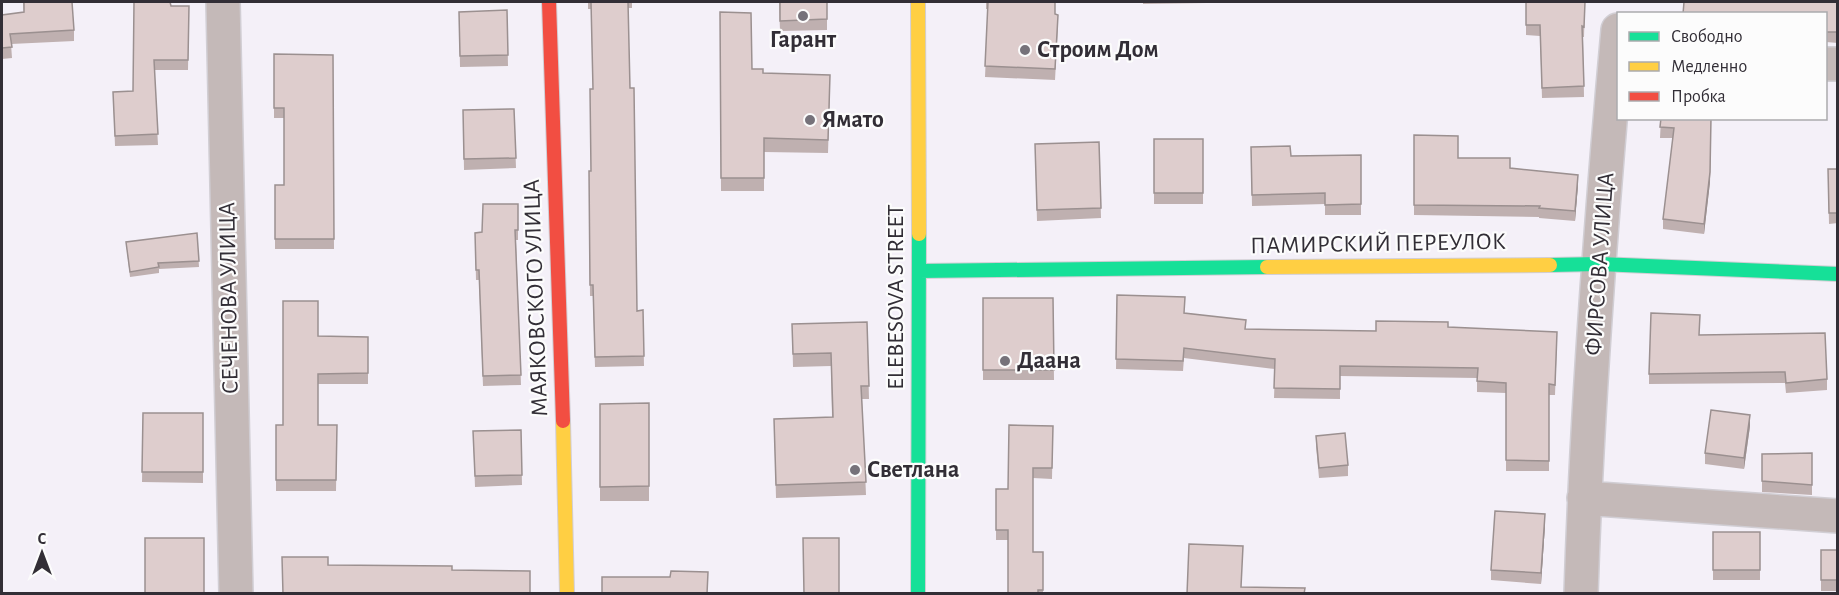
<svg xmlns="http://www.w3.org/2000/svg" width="1839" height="595" viewBox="0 0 1839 595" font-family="'Alegreya Sans',sans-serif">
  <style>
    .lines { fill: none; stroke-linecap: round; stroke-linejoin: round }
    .street-casing { stroke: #d1ced4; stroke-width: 36 }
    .fast-casing { stroke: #d1ced4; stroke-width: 16 }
    .slow-casing { stroke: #d1ced4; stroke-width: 16 }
    .jam-casing { stroke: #d1ced4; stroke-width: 16 }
    .street { stroke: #c4b9b8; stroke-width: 33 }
    .fast { stroke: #16e098; stroke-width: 14 }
    .slow { stroke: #ffcf43; stroke-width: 14 }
    .jam { stroke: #f24e42; stroke-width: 14 }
    .wall { fill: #bfb0b0 }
    .shaded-wall { fill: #9b9090 }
    .building { fill: #decdcd; stroke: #9b9090; stroke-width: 1.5 }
    .poi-dot { fill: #76727a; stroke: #fcfcfc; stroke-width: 2 }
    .labels { text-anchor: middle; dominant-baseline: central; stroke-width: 4.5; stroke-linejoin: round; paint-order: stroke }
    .poi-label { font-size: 24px; font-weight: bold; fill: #322e36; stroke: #fcfcfc; text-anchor: start }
    .street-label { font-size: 24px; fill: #322e36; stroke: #fcfcfc }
  </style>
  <rect width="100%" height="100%" fill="#f4f0f8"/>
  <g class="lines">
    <g class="street-casing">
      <path id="street" d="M223 2 236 594
        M1826 64H1838
        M1584 498 1838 516
        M1581 594C1587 405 1601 218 1618 30"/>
    </g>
    <g class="fast-casing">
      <path id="fast" d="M1550 265 1599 264 1838 274
        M919 271 1267 267
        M918 594 919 234"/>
    </g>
    <g class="slow-casing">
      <path id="slow" d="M918 2 919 234
        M1267 267 1550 265
        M563 421 567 594"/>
    </g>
    <g class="jam-casing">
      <path id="jam" d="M549 2 563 421"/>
    </g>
    <use href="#street" class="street"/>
    <use href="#fast" class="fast"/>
    <use href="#slow" class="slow"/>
    <use href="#jam" class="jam"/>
  </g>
  <path class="wall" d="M23 2 74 30V41L11 44 12 58 2 59V15L24 12Z
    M588 2H632V8H628L630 88 637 311 643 310 644 366 595 367 593 296H590L589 171H591L593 89 591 9H588Z
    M779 2H827V30L780 31Z
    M986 2H1055V14L1058 25 1055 80 985 77 988 9H986Z
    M1143 2H1207V3L1143 4Z
    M1526 2H1585L1584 37H1583L1584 97 1542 98 1540 36 1526 35Z
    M1838 2V43L1826 42V14Z
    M171 6H189L188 70H154L158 145 115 146 113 92 133 91Z
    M507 10 508 66 460 67 459 12Z
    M720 12 752 69 763 73 830 88 828 153 764 152V191H721Z
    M274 54 333 55 334 249H275V185H284V118H274Z
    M514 109 516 168 464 170 463 110Z
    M1661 118H1711L1710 182 1704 234 1663 229V219L1673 138H1660Z
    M1414 135 1458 158 1510 168 1578 185 1575 221 1539 218V217L1414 215Z
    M1154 139H1203V204H1154Z
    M1099 142 1101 218 1037 221 1035 144Z
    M1251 147 1291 156 1361 155V215H1325V204L1252 206Z
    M1828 169H1838V223L1829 224Z
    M518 204V240H516L521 385 483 386 479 280H476L475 233 482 232Z
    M197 233 199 267 159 269V273L130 277 126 242Z
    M1117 295 1246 329 1376 331 1448 327 1557 342 1555 395H1549V471H1506V393L1477 392V378L1340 376V399L1274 398 1275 369 1184 358 1183 371 1116 369Z
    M983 298H1053L1054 380H983Z
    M867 322 869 399H862L866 495 776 498 774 419 832 417 831 366 793 367 792 324Z
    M1699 335 1827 379V390L1786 393 1785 383 1649 384V374Z
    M318 336 368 337V384H318V425H337L336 491H276V425H283Z
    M649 403V501H600V404Z
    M143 413H203V483L142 482Z
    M1053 426 1052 479 1033 478V552H1043V594H1008V540H996V489H1008Z
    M1750 426 1744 469 1705 464V453Z
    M521 430 522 485 475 487 473 431Z
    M1316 436 1348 465V476L1319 478 1316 446Z
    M1812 453V495L1762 492V454Z
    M1545 525 1541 584 1491 580V570Z
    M1713 532H1760V580H1713Z
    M1821 550H1838V591H1821Z"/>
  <path class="shaded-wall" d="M1711 118 1710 182 1704 234V224Z
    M1578 175V185L1575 221V211Z
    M1750 415V426L1744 469V458Z
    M1545 514V525L1541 584V573Z"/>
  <path class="building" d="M24 2H72L74 30 10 34 12 47 2 48V15L24 12Z
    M134 2H170L171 6H189L188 60H154L158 134 115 136 113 92 133 91Z
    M591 2H628L630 88H634L637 311 643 310 644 356 595 357 593 285H590L589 171H591L590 89H593Z
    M780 2H827V19L780 21Z
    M988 2H1055V14L1058 15 1055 69 985 66Z
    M1526 2H1585L1584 27 1582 26 1584 86 1542 88 1540 25H1526Z
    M1684 2H1838V32H1826V14H1683Z
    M507 10 508 55 460 56 459 12Z
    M720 12 751 13 752 69H763V73L830 75 828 140 764 138V178H721Z
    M274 54 333 55 334 239H275V185H284V108H274Z
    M514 109 516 158 464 159 463 110Z
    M1661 118H1711L1710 172 1704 224 1663 219 1674 128 1660 127Z
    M1414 135 1458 136V158H1510V168L1578 175 1575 211 1539 208 1540 206 1414 205Z
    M1154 139H1203V193H1154Z
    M1099 142 1101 208 1037 210 1035 144Z
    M1290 146 1291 156 1361 155V204L1325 205V193L1252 195 1251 147Z
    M1828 169H1838V213H1829Z
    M483 204H518V230H515L521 375 483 376 479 270H476L475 233 482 232Z
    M197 233 199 261 158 263 159 267 130 272 126 242Z
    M1117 295 1185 297 1184 313 1246 320 1245 329 1376 331V321L1448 322V327L1557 332 1555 385 1549 384V461L1506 460V383L1477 381 1478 368 1340 366V389L1274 388 1275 359 1184 348 1183 361 1116 359Z
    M983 298H1053L1054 370H983Z
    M283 301H318V336L368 337V373L318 374V425H337L336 480H276V425H283Z
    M1651 313 1700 315 1699 335 1825 333 1827 379 1786 383 1785 372 1649 374Z
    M867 322 869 386H861L866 482 776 485 774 419 833 417 831 353 793 354 792 324Z
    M649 403V486L600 487V404Z
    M1711 410 1750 415 1744 458 1705 453Z
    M143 413H203V472H142Z
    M1009 425 1053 426 1052 468H1033V552H1043V590H1038V594H1008V530H996V489H1008Z
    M521 430 522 475 475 476 473 431Z
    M1345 433 1348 465 1319 468 1316 436Z
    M1812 453V485L1762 481V454Z
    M1495 511 1545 514 1541 573 1491 570Z
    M1713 532H1760V570H1713Z
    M145 538H204V594H145Z
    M803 538H839V594H804Z
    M1189 544 1243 546 1241 587 1305 588 1304 594H1187Z
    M1821 550H1838V580H1821Z
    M282 557H328V565L452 566V570L530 571V594H283Z
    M671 571 708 572 707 594H602V577H670Z
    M1386 593H1427V594H1386Z"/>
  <g class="poi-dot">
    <circle cx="803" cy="16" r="6"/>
    <circle cx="1025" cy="50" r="6"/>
    <circle cx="810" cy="120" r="6"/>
    <circle cx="1005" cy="361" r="6"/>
    <circle cx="855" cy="470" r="6"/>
  </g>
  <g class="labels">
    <g class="poi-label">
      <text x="803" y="40" text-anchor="middle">Гарант</text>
      <text x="1037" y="50">Строим Дом</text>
      <text x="822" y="120">Ямато</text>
      <text x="1017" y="361">Даана</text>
      <text x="867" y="470">Светлана</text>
    </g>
    <g class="street-label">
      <text transform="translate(1378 244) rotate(-1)">ПАМИРСКИЙ ПЕРЕУЛОК</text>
      <text transform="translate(1600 264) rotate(-86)">ФИРСОВА УЛИЦА</text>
      <text transform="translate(896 297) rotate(-90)">ELEBESOVA STREET</text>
      <text transform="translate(229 298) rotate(-91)">СЕЧЕНОВА УЛИЦА</text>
      <text transform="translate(536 298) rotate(-92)">МАЯКОВСКОГО УЛИЦА</text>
    </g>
  </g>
  <rect width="1839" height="595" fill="none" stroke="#322e36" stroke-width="6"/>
  <rect x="1617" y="12" width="210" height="108" fill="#fcfcfc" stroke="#abaaad" stroke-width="1.5"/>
  <rect x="1629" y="32" width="30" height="9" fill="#16e098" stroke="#abaaad" stroke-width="1.5"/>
  <text x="1671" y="42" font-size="18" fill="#322e36">Свободно</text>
  <rect x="1629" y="62" width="30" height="9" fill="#ffcf43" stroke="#abaaad" stroke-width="1.5"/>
  <text x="1671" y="72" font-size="18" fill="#322e36">Медленно</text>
  <rect x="1629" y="92" width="30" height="9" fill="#f24e42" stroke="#abaaad" stroke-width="1.5"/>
  <text x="1671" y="102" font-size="18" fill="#322e36">Пробка</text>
  <g transform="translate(42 553)" stroke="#fcfcfc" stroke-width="4.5" paint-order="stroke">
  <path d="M0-4.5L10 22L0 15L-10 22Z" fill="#322e36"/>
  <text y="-9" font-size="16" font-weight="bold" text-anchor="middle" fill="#322e36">С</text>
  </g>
</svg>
